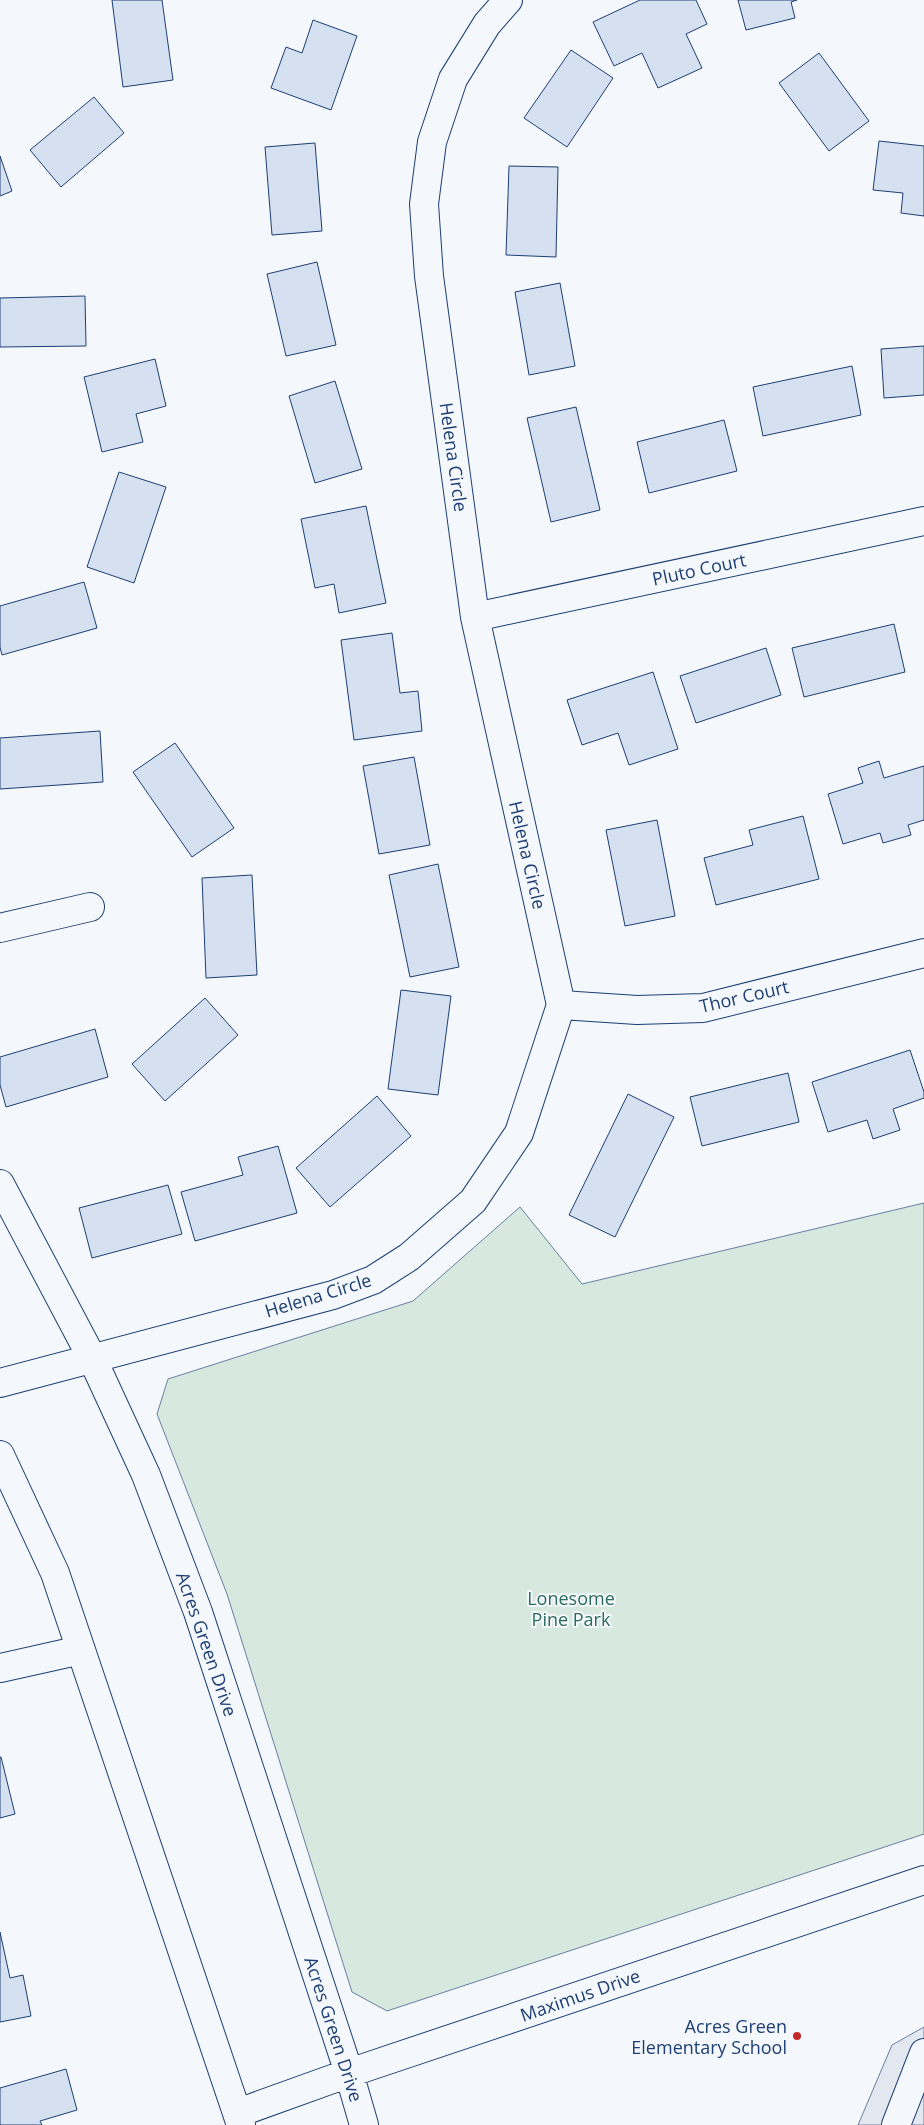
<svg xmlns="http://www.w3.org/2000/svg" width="924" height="2125" viewBox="0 0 924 2125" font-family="'Open Sans',sans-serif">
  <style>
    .green { fill: #d7e8df; stroke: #687fa3 }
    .parking { fill: #e3e8f0; stroke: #687fa3 }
    .building { fill: #d5e0f0; stroke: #1d3f73 }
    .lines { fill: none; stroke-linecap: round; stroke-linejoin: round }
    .minor-casing { stroke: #1d3f73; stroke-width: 30 }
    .minor { stroke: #f4f7fb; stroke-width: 28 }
    .poi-dot { fill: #c62828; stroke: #f4f7fb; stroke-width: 2 }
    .labels { text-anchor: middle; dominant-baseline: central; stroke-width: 4; stroke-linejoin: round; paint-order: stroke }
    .street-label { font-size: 18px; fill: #1d3f73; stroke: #f4f7fb }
    .park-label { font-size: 18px; fill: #2c6c60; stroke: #f4f7fb }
    .poi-label { font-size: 18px; fill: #1d3f73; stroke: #f4f7fb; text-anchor: end }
  </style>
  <rect width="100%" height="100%" fill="#f4f7fb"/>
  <path class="green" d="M924 1203V1834L387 2011 352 1992 227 1594 157 1414 168 1379 413 1301 520 1207 582 1284Z"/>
  <path class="parking" d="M924 2027V2125H858L892 2045Z"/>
  <path class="building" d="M112 0H162L173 80 123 87Z
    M640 0H696L707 24 686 34 702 68 658 88 642 53 614 66 593 22Z
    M738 0H797L791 2 795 18 746 30Z
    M313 20 357 36 331 110 271 88 286 47 302 53Z
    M571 50 613 78 567 147 524 118Z
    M819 53 869 121 829 151 779 83Z
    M94 97 124 133 61 187 30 150Z
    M879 141 924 146V216L901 213 903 193 873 190Z
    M315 143 322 231 272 235 265 147Z
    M0 156 12 191 0 196Z
    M509 166 558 167 556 257 506 255Z
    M317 262 336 345 286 356 267 274Z
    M560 283 575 366 529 375 515 292Z
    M85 296 86 346 0 347V298Z
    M924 346V395L884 398 881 349Z
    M155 359 166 406 136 414 143 442 102 452 84 377Z
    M852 366 861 415 763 436 753 387Z
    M335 381 362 469 315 483 289 396Z
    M576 407 600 510 551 522 527 418Z
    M724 420 737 471 649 493 637 442Z
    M119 472 166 487 134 583 87 567Z
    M366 506 386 603 339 613 334 584 315 588 301 519Z
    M84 582 97 628 2 655 0 647V606Z
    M894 624 905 672 804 697 792 648Z
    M392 633 400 693 418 691 422 731 354 740 341 640Z
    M766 648 781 695 696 723 680 676Z
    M653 672 678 749 629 765 618 733 582 745 567 700Z
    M100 731 103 782 0 789V738Z
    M175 743 234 828 192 857 133 772Z
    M414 757 430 845 379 854 363 766Z
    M879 761 884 778 924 766V820L908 825 911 835 883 843 880 833 843 844 828 794 863 783 858 768Z
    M803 816 819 879 716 905 704 858 753 845 749 830Z
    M657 820 675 916 625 926 606 830Z
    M438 864 459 967 410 977 389 875Z
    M252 875 257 975 206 978 202 878Z
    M401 990 451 996 438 1095 388 1089Z
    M205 998 238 1035 165 1101 132 1064Z
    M95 1029 108 1077 6 1107 0 1085V1057Z
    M910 1050 924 1092V1098L893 1109 900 1130 873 1139 867 1120 828 1132 812 1082Z
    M788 1073 799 1122 702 1146 690 1097Z
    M628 1094 674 1117 615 1237 569 1215Z
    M377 1096 411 1136 330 1207 296 1168Z
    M278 1146 297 1213 195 1241 181 1192 243 1175 238 1157Z
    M168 1185 182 1234 92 1258 79 1208Z
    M0 1757H1L15 1814 0 1818Z
    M0 1932 10 1978 23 1975 31 2016 0 2022Z
    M66 2069 77 2110 40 2121 42 2125H0V2088Z"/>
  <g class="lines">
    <g class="minor-casing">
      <path id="minor" d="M475 617 924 521
        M0 928 90 907
        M561 1005 637 1010 703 1008 924 953
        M0 1184 92 1358 146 1475 198 1612 349 2073 364 2125
        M0 1383 333 1295 373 1280 409 1257 473 1201 519 1133 561 1005 475 617 429 276 424 204 432 142 453 79 487 24 508 0
        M0 1455 55 1573 241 2125
        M0 1668 81 1650
        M238 2113 349 2073 924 1880
        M896 2125 924 2053"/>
    </g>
    <use href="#minor" class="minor"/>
  </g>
  <circle class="poi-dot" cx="797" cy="2036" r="5"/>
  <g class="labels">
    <g class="street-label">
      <text transform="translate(454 457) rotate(82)">Helena Circle</text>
      <text transform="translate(699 569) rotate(-12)">Pluto Court</text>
      <text transform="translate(528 855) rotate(77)">Helena Circle</text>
      <text transform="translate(744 996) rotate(-13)">Thor Court</text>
      <text transform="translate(318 1295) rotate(-17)">Helena Circle</text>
      <text transform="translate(207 1644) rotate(71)">Acres Green Drive</text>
      <text transform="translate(580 1995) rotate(-19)">Maximus Drive</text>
      <text transform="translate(334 2029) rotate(72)">Acres Green Drive</text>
    </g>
    <g class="park-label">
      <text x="571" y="1598">Lonesome<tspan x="571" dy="21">Pine Park</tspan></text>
    </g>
    <g class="poi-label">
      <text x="787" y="2026">Acres Green<tspan x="787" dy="21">Elementary School</tspan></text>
    </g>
  </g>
</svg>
